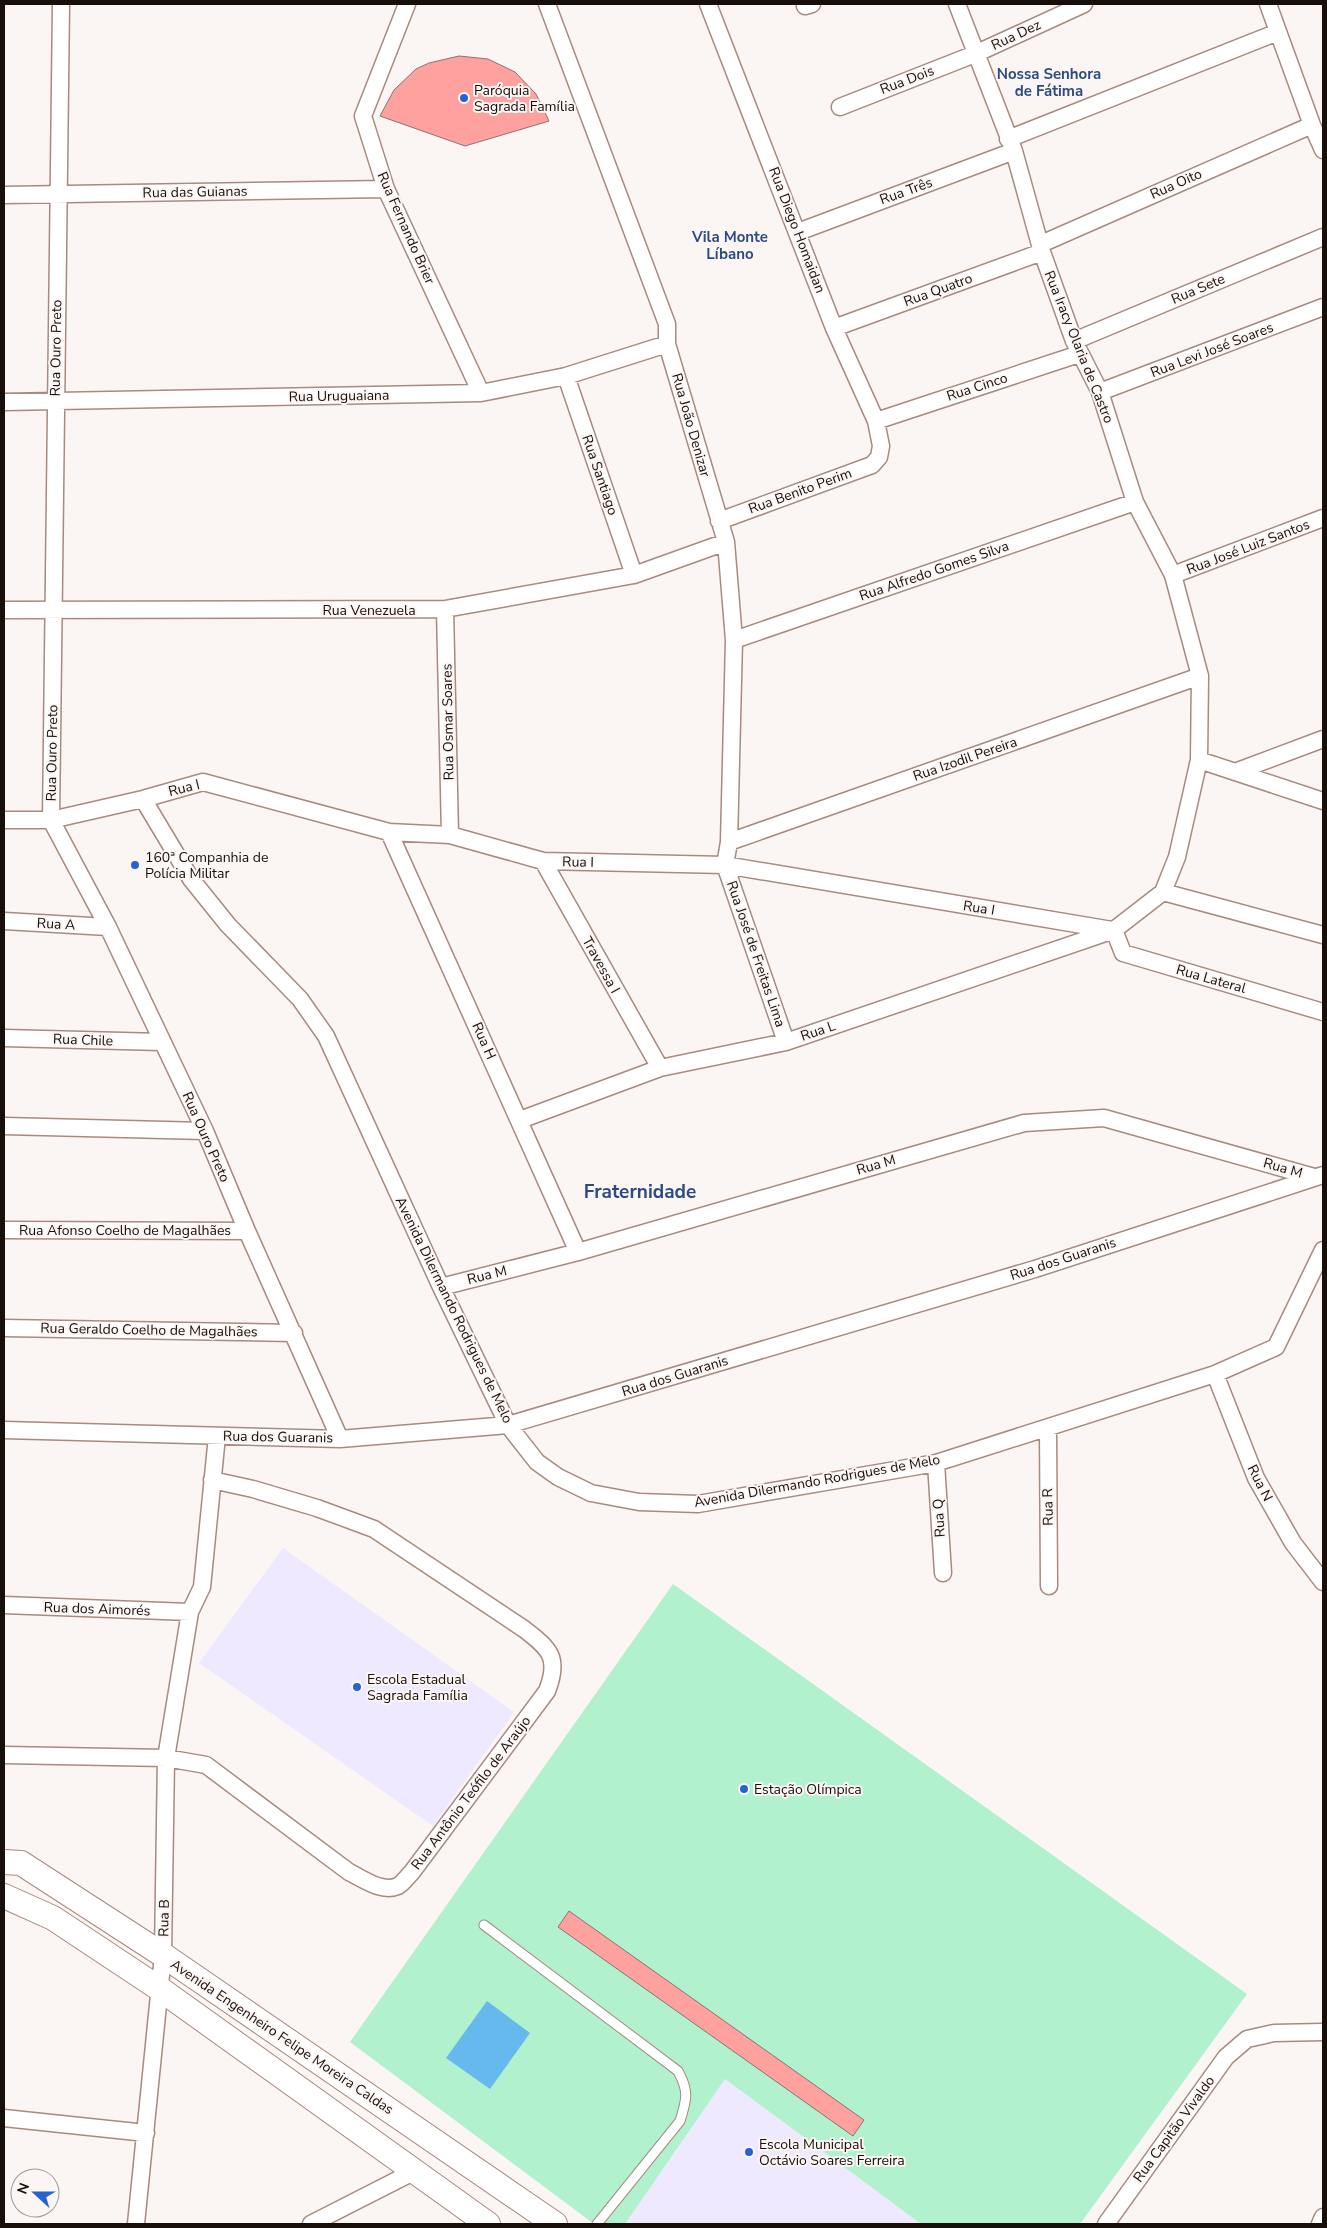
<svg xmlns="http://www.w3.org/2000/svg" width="1327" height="2228" viewBox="0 0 1327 2228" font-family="'Nunito Sans',sans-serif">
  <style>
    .education { fill: #efe9ff }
    .green { fill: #b1f1ce }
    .water { fill: #65b9ed }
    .building { fill: #fea19f; stroke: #8f7170 }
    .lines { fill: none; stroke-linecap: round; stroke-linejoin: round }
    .lane-casing { stroke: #a68b7e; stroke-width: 11 }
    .street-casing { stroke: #a68b7e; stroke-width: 19 }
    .secondary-casing { stroke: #a68b7e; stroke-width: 26 }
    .lane { stroke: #fff; stroke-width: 9 }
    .street { stroke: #fff; stroke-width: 16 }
    .secondary { stroke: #fff; stroke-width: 24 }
    .poi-dot { fill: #2763d0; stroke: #fbf5f3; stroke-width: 2 }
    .labels { text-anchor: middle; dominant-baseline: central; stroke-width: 4; stroke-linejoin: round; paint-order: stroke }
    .street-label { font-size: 14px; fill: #180e0a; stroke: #fbf5f3 }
    .poi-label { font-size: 14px; fill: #180e0a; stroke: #fbf5f3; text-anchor: start }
    .neighbourhood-label { font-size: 15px; font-weight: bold; fill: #2c4b83; stroke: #fbf5f3 }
    .district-label { font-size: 19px; font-weight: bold; fill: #2c4b83; stroke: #fbf5f3 }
  </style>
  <rect width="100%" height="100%" fill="#fbf5f3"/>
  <path class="education" d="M283 1548 514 1712 433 1826 199 1663Z
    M725 2079 921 2224H625Z"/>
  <path class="green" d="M673 1584 1247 1994 1080 2224H921L725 2079 625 2224H594L350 2042Z"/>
  <path class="water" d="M487 2001 530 2033 490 2089 446 2058Z"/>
  <path class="building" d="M459 56 488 59 515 72 536 94 549 121 465 146 380 116 394 90 416 69 429 63Z
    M569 1911 864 2120 853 2136 558 1927Z"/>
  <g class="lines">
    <g class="lane-casing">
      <path id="lane" d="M484 1925 678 2071C689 2091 687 2099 680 2121L597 2224"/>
    </g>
    <g class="street-casing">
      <path id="street" d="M61 4 51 820 108 927 205 1131 247 1231 340 1439
        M407 4 363 116 386 189 481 393
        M547 4 667 324V344L726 542 734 640 729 842 725 865 786 1042
        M708 4 834 328 876 421 881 446 879 457 872 465 719 521
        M1268 4 1312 125 1323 150
        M805 6 812 4
        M840 107 975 54 1084 4
        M1008 139 1278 32
        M4 195 386 189
        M798 232 1014 151
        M1041 244 1312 125
        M834 328 1042 252
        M1074 341 1323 237
        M566 376 634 575
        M1100 392 1323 307
        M4 402 481 393 566 376 667 344
        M876 421 1079 354
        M1173 575 1323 518
        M445 609 450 835
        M4 610 445 609 634 575 726 542
        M734 640 1135 502
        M1199 760 1323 801
        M1235 772 1323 739
        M143 799 191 879 228 925 300 999 326 1036 441 1287 508 1425 537 1462 558 1477 591 1493 639 1502 698 1504 936 1463 1215 1374 1276 1347 1323 1250
        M4 820H51L143 799 203 782 389 832 450 835 543 861 725 865 1112 930
        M389 832 578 1252
        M729 842 1200 676
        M543 861 660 1068
        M1163 892 1323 935
        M4 921 108 927
        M1114 930 1123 953 1323 1012
        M4 1038 162 1042
        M520 1120 660 1068 786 1042 1114 930 1163 892 1177 857 1199 760 1200 676 1173 575 1135 502 1100 392 1074 341 1042 252 1014 151 957 4
        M4 1126 205 1131
        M4 1230 247 1231
        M441 1287 578 1252 1024 1123 1104 1118 1314 1177
        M4 1328 294 1333
        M1215 1374 1256 1478 1293 1543 1323 1582
        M1048 1428 1049 1586
        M4 1430 340 1439 508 1425 1035 1269 1323 1175
        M936 1463 943 1573
        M4 1605 190 1612
        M4 1755 166 1758 206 1765 349 1872C363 1879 382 1893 398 1886 403 1883 408 1876 412 1872L547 1691C560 1658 550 1649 524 1629L374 1529 317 1508 253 1489 212 1480
        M4 2118 146 2133
        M136 2224 163 1955 166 1758 190 1612 202 1587 217 1436
        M311 2224 415 2171
        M1106 2224 1226 2057 1247 2039 1274 2033 1323 2032
        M1320 2224 1323 2217"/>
    </g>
    <g class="secondary-casing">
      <path id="secondary" d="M4 1862 21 1863 163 1955 555 2224
        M4 1896 53 1918 160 1989 488 2224"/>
    </g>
    <use href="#lane" class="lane"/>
    <use href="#street" class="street"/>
    <use href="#secondary" class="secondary"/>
  </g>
  <g class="poi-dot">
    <circle cx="464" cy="98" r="5"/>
    <circle cx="135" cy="865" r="5"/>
    <circle cx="357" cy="1687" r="5"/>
    <circle cx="744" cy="1789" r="5"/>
    <circle cx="749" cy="2152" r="5"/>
  </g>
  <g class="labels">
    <g class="street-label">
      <text transform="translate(1016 35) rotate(-25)">Rua Dez</text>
      <text transform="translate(907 80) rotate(-21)">Rua Dois</text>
      <text transform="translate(1176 184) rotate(-24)">Rua Oito</text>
      <text transform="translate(906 191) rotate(-20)">Rua Três</text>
      <text transform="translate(195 192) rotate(-1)">Rua das Guianas</text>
      <text transform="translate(406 228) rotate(66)">Rua Fernando Brier</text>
      <text transform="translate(797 230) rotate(69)">Rua Diego Homaidan</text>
      <text transform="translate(1198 289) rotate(-23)">Rua Sete</text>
      <text transform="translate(938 290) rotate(-20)">Rua Quatro</text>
      <text transform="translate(1079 347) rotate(68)">Rua Iracy Olaria de Castro</text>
      <text transform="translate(56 348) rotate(-89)">Rua Ouro Preto</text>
      <text transform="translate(1212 350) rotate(-21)">Rua Levi José Soares</text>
      <text transform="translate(977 387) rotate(-18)">Rua Cinco</text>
      <text transform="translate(339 396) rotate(-1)">Rua Uruguaiana</text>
      <text transform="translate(691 425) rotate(74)">Rua João Denizar</text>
      <text transform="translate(600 475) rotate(71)">Rua Santiago</text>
      <text transform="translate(800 491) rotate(-20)">Rua Benito Perim</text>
      <text transform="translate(1248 547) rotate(-21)">Rua José Luiz Santos</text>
      <text transform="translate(934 571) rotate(-19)">Rua Alfredo Gomes Silva</text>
      <text x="369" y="610">Rua Venezuela</text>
      <text transform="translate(448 722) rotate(-91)">Rua Osmar Soares</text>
      <text transform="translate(52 753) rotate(-89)">Rua Ouro Preto</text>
      <text transform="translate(965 759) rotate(-19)">Rua Izodil Pereira</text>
      <text transform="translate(184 788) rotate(-14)">Rua I</text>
      <text transform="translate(578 862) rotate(1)">Rua I</text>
      <text transform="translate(979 908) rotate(9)">Rua I</text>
      <text transform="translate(56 924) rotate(3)">Rua A</text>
      <text transform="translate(756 954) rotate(71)">Rua José de Freitas Lima</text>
      <text transform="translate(601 965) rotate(61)">Travessa I</text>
      <text transform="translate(1211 979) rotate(16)">Rua Lateral</text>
      <text transform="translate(818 1031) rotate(-19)">Rua L</text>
      <text transform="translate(83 1040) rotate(2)">Rua Chile</text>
      <text transform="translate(484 1041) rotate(66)">Rua H</text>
      <text transform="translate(206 1137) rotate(66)">Rua Ouro Preto</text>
      <text transform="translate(876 1165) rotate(-16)">Rua M</text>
      <text transform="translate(1283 1168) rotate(16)">Rua M</text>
      <text x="125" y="1230">Rua Afonso Coelho de Magalhães</text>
      <text transform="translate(1063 1259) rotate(-18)">Rua dos Guaranis</text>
      <text transform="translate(487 1275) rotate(-14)">Rua M</text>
      <text transform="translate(454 1310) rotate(64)">Avenida Dilermando Rodrigues de Melo</text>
      <text transform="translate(149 1330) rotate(1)">Rua Geraldo Coelho de Magalhães</text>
      <text transform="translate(675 1376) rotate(-17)">Rua dos Guaranis</text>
      <text transform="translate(278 1437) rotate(1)">Rua dos Guaranis</text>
      <text transform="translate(817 1481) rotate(-10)">Avenida Dilermando Rodrigues de Melo</text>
      <text transform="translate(1260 1483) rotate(63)">Rua N</text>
      <text transform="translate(1048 1507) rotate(-91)">Rua R</text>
      <text transform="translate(939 1518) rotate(-94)">Rua Q</text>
      <text transform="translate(97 1609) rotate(2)">Rua dos Aimorés</text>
      <text transform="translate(471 1793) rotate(-53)">Rua Antônio Teófilo de Araújo</text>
      <text transform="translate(164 1918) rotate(-89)">Rua B</text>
      <text transform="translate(282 2037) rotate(34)">Avenida Engenheiro Felipe Moreira Caldas</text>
      <text transform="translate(1174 2129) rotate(-54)">Rua Capitão Vivaldo</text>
    </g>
    <g class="poi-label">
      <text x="474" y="90">Paróquia<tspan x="474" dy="16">Sagrada Família</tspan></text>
      <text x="145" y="857">160ª Companhia de<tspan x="145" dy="16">Polícia Militar</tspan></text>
      <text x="367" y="1679">Escola Estadual<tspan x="367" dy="16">Sagrada Família</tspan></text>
      <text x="754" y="1789">Estação Olímpica</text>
      <text x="759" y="2144">Escola Municipal<tspan x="759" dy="16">Octávio Soares Ferreira</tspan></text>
    </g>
    <g class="neighbourhood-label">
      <text x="1049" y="74">Nossa Senhora<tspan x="1049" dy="17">de Fátima</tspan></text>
      <text x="730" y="237">Vila Monte<tspan x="730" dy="17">Líbano</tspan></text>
    </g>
    <g class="district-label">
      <text x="640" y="1192">Fraternidade</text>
    </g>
  </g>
  <rect width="1327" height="2228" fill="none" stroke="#180e0a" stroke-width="10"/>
  <g transform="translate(35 2193) rotate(291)"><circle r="24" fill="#fbf5f3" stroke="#a09996"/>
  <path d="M0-4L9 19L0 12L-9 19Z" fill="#2763d0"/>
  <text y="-8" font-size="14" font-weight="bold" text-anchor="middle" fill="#180e0a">N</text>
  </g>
</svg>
